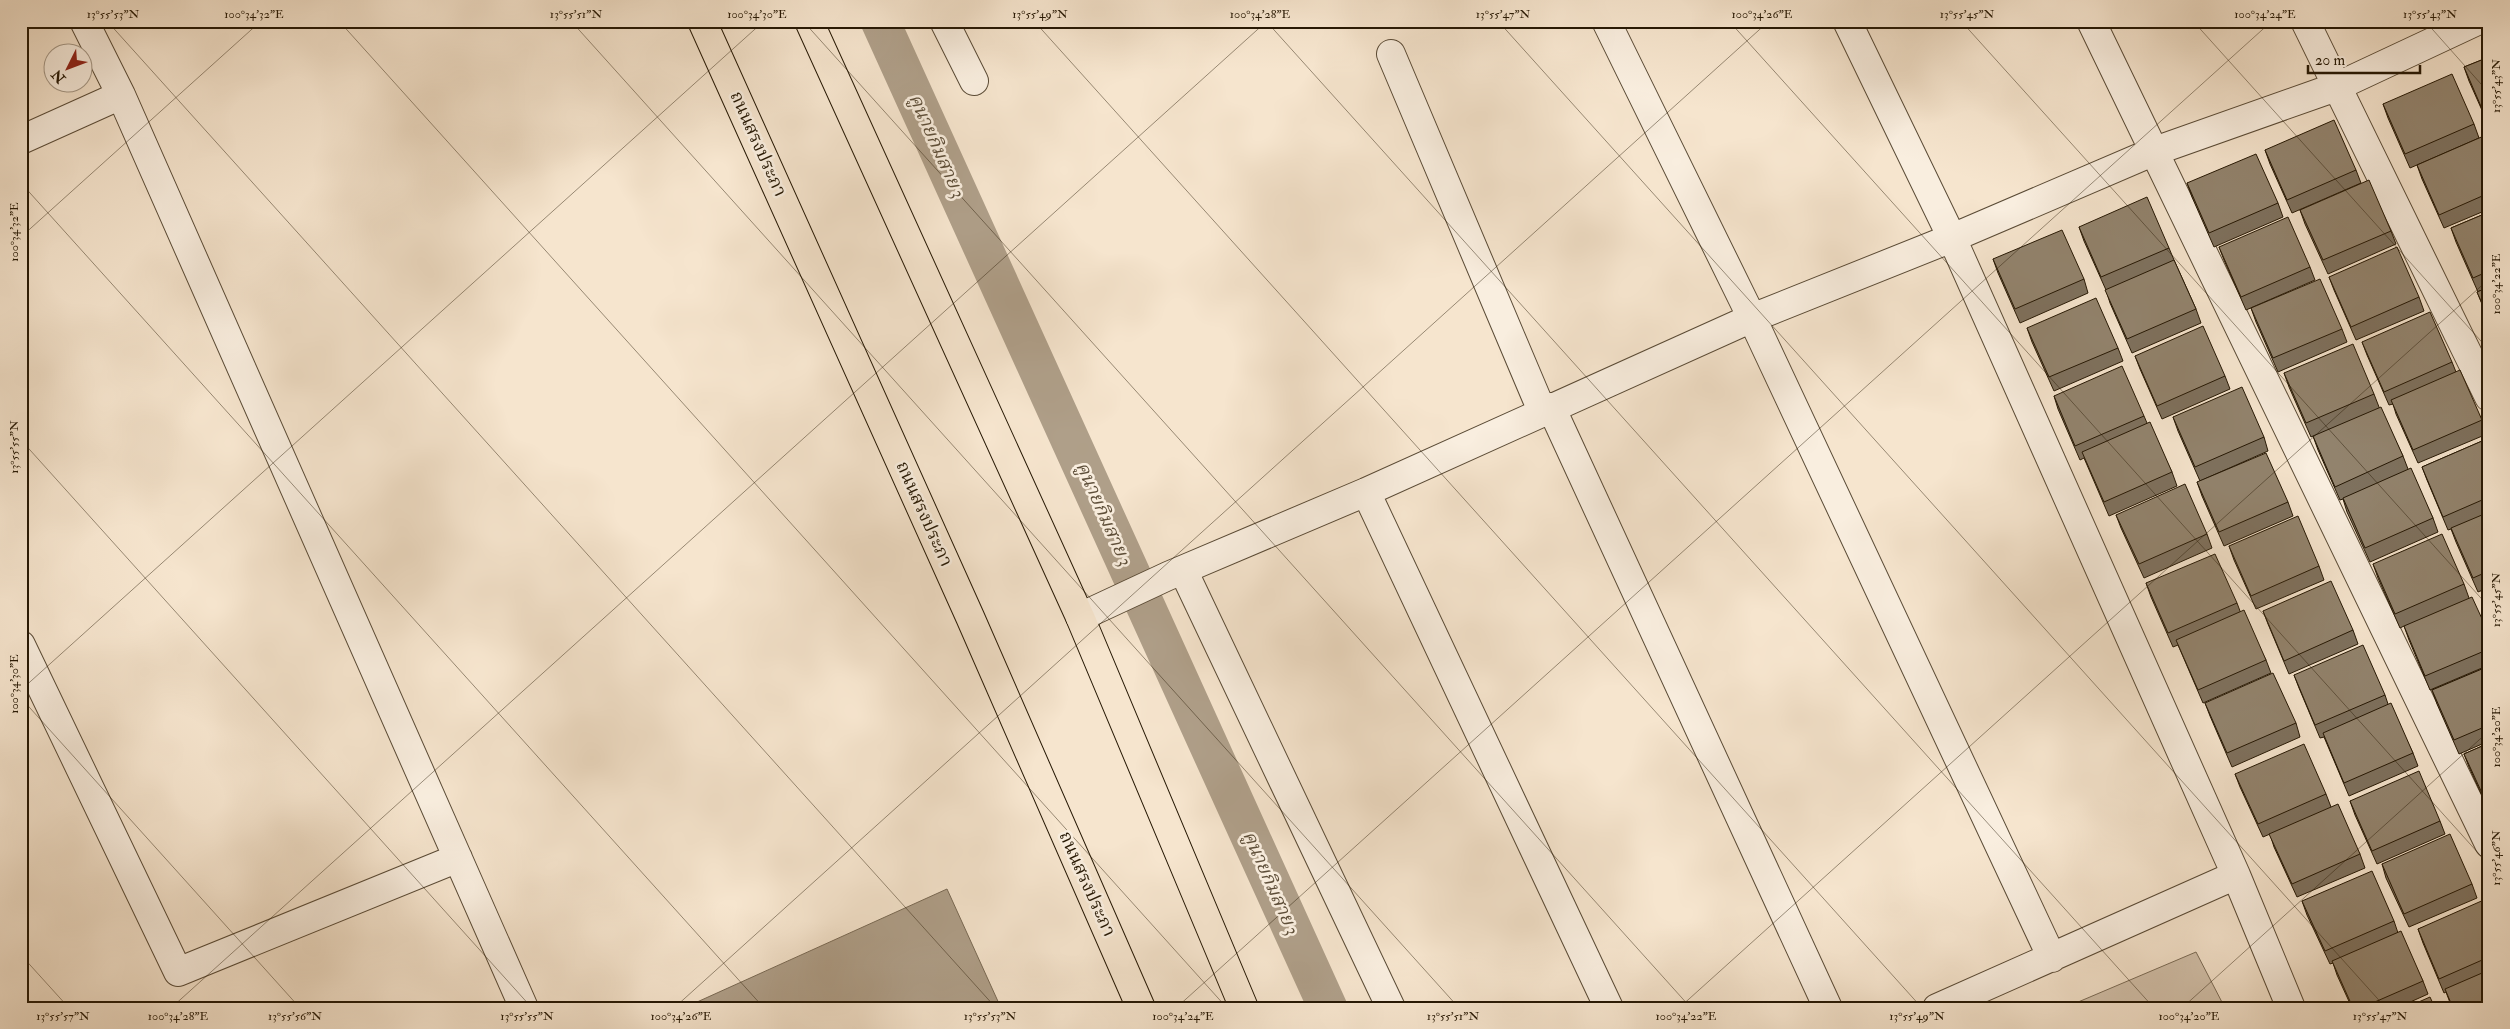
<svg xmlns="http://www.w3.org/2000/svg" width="2510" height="1029" viewBox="0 0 2510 1029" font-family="'IM FELL Double Pica','Noto Serif Thai',serif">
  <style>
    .green { fill: #d3c2ac; stroke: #7c6d58 }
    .water { fill: #af9f89; stroke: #786954 }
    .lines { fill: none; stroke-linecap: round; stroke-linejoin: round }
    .canal { stroke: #af9f89; stroke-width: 39 }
    .minor-casing { stroke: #5a4b36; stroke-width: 30 }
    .major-casing { stroke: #261804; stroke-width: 30 }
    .minor { stroke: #f9eedf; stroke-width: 28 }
    .major { stroke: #f6e5ce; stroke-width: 28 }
    .wall { fill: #7e715e; stroke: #261804 }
    .building { fill: #92836d; stroke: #261804 }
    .ticks { fill: none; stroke: #261804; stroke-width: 1; stroke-opacity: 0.45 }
    .labels { text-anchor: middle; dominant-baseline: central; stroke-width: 5; stroke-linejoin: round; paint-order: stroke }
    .street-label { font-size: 18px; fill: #261804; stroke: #f9eedf }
    .water-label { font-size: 19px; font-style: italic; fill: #5d4e39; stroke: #f9eedf }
    .neatline { fill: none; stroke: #261804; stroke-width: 2 }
    .ticks-label { font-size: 12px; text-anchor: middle; fill: #261804 }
  </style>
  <rect width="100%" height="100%" fill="#f6e5ce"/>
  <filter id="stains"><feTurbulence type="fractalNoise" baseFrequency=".004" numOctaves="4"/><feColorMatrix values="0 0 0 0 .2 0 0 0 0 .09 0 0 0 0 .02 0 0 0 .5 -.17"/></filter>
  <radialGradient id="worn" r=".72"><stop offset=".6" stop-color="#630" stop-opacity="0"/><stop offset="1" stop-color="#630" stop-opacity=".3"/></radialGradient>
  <path class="green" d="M2196 952 2225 1008H2064Z"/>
  <path class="water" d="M947 889 1001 1008 686 1007Z"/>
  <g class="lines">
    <path class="canal" d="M880 21 1328 1008"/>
    <g class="minor-casing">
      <path id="minor" d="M84 21 121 95 524 1008
        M944 21 974 81
        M1606 21 1752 318 2052 958
        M1847 21 1952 238 2236 875 2291 1008
        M2091 21 2489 844
        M2305 21 2489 397
        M1391 54 1542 411
        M21 140 121 95
        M1551 407 1828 1008
        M1366 492 1609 1008
        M1183 570 1391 1008
        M1080 617 1168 576 1366 492 1752 318 1952 238 2155 151 2336 87 2477 21
        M21 645 178 972 458 858
        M1937 1008 2236 875"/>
    </g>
    <g class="major-casing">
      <path id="major" d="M702 21 970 617 1141 1008
        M809 21 1080 617 1244 1008"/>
    </g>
    <use href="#minor" class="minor"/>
    <use href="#major" class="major"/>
  </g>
  <path class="wall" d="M2489 57V126L2469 81 2464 67Z
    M2383 104 2474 124 2479 138 2410 168 2388 118Z
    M2489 141V209L2444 228 2422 179 2417 165Z
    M2265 150 2356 170 2361 183 2292 213 2270 164Z
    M2187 183 2278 203 2283 217 2214 247 2192 197Z
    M2300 210 2391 231 2396 244 2328 274 2305 224Z
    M2489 212V287L2478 292 2456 242 2451 228Z
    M2079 227 2169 248 2174 260 2196 309 2201 323 2132 353 2110 303 2106 290 2084 241Z
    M2219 247 2310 267 2315 280 2246 310 2224 260Z
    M1993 259 2084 279 2088 293 2020 323 1998 273Z
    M2329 277 2419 297 2424 311 2356 340 2334 290Z
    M2489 287V321L2477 292Z
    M2251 308 2342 329 2347 342 2278 372 2256 322Z
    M2027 328 2118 348 2123 361 2054 391 2032 342Z
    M2362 342 2452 362 2456 372 2482 420 2487 434 2418 463 2396 414 2393 404 2389 405 2367 355Z
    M2135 356 2225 376 2230 389 2162 419 2140 369Z
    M2284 373 2374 394 2379 407 2403 456 2408 469 2433 518 2438 532 2370 562 2347 512 2343 499 2340 500 2318 450 2313 436 2311 437 2289 387Z
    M2054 396 2144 416 2147 423 2172 472 2177 486 2109 516 2084 458 2080 460 2058 409Z
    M2173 417 2264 437 2268 451 2200 481 2178 431Z
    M2489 438V587L2478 592 2456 542 2451 529 2448 530 2427 480 2422 467Z
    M2197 482 2288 502 2293 516 2224 546 2202 496Z
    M2116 515 2207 534 2212 548 2144 578 2121 528Z
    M2229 546 2319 566 2324 580 2256 609 2234 560Z
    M2373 564 2464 584 2469 598 2489 634V665L2430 690 2409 640 2404 626 2400 628 2378 578Z
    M2146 583 2237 603 2240 611 2266 660 2271 673 2203 703 2178 645 2173 647 2151 597Z
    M2263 611 2353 630 2358 644 2289 674 2268 624Z
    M2489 666V741L2459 754 2437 704 2432 690Z
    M2294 675 2385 695 2388 704 2413 753 2418 766 2349 796 2324 737 2320 738 2299 688Z
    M2205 703 2296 723 2300 737 2232 767 2210 716Z
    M2489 743V811L2469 767 2464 754Z
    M2235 774 2326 794 2331 807 2360 854 2365 868 2297 897 2274 847 2270 834 2263 837 2240 787Z
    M2350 801 2440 821 2445 834 2377 864 2355 815Z
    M2382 864 2472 884 2477 898 2409 927 2386 878Z
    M2302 901 2394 921 2398 933 2423 981 2428 994 2397 1008H2352L2337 975 2333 963 2330 964 2307 915Z
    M2489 906V1008H2452L2446 992 2444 993 2423 943 2418 929Z"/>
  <path class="building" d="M2489 57V117L2486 118 2464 67Z
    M2452 74 2474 124 2405 154 2383 104Z
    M2334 120 2356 170 2287 200 2265 150Z
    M2486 135 2489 141V193L2439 215 2417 165Z
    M2256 154 2278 203 2209 233 2187 183Z
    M2369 180 2391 231 2323 260 2300 210Z
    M2147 197 2169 248 2101 277 2079 227Z
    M2489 212V271L2473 278 2451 228Z
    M2288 217 2310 267 2241 297 2219 247Z
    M2062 230 2084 279 2015 309 1993 259Z
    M2397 247 2419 297 2351 327 2329 277Z
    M2174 260 2196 309 2127 339 2105 290Z
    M2320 279 2342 329 2273 358 2251 308Z
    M2489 287V319L2477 292Z
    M2096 298 2118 348 2049 377 2027 328Z
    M2430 312 2452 362 2384 392 2362 342Z
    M2203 326 2225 376 2157 406 2135 356Z
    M2353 344 2374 394 2306 423 2284 373Z
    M2122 366 2144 416 2075 446 2054 396Z
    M2460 370 2482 420 2413 450 2391 400Z
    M2242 387 2264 437 2195 467 2173 417Z
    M2381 407 2403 456 2335 487 2313 436Z
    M2150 422 2172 472 2104 502 2082 452Z
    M2489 438V497L2443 517 2422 467Z
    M2266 453 2288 502 2219 532 2197 482Z
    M2411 468 2433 518 2365 548 2343 498Z
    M2185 484 2207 534 2139 564 2116 515Z
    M2489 512V571L2473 578 2451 528Z
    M2298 516 2319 566 2251 596 2229 546Z
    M2442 534 2464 584 2395 614 2373 564Z
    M2215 554 2237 603 2168 633 2146 583Z
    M2331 581 2353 630 2284 661 2263 611Z
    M2489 588V608L2481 591Z
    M2472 597 2489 634V649L2425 676 2404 626Z
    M2244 610 2266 660 2198 690 2176 640Z
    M2363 645 2385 695 2315 725 2294 675Z
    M2489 666V725L2454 740 2432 690Z
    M2273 673 2296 723 2227 753 2205 703Z
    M2391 703 2413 753 2344 783 2323 733Z
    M2489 743V803L2487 804 2464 754Z
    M2304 744 2326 794 2258 824 2235 774Z
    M2419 771 2440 821 2372 851 2350 801Z
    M2338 804 2360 854 2292 884 2269 834Z
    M2450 834 2472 884 2404 914 2382 864Z
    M2372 871 2394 921 2325 951 2302 901Z
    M2486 899 2489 906V957L2439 979 2418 929Z
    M2401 931 2423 981 2361 1008H2353L2332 961Z
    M2489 970V1008H2453L2445 989Z
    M2430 997 2435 1008H2405Z"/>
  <path class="ticks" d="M107 21 996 1008M339 21 1227 1008M571 21 1459 1008M803 21 1691 1008M1034 21 1922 1008M1266 21 2154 1008M1498 21 2386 1008M1729 21 2489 865M1961 21 2489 607M2193 21 2489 350M2425 21 2489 93M21 183 764 1008M21 237 261 21M21 440 532 1008M21 690 764 21M21 698 300 1008M21 955 69 1008M171 1008 1267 21M674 1008 1769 21M1176 1008 2272 21M1679 1008 2489 279M2182 1008 2489 731"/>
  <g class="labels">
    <g class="street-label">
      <text transform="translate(758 144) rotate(66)">ถนนสรงประภา</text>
      <text transform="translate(924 514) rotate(66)">ถนนสรงประภา</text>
      <text transform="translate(1087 884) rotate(66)">ถนนสรงประภา</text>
    </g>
    <g class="water-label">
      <text transform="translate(937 146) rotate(66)">คูนายกิมสาย 3</text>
      <text transform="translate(1104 514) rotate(66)">คูนายกิมสาย 3</text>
      <text transform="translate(1271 883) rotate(66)">คูนายกิมสาย 3</text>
    </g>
  </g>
  <rect width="2510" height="1029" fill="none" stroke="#f6e5ce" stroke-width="55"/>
  <g transform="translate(68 68) rotate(228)"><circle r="24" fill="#f9eedf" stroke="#a59887"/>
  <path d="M0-4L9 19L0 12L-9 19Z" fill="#8f2418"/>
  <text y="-8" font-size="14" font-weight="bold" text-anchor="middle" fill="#261804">N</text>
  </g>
  <path d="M2308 65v8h112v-8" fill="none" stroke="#261804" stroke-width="2.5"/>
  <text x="2315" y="65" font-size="15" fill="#261804" stroke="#f9eedf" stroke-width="4" paint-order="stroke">20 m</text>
  <rect x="28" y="28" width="2454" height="974" class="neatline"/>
  <g class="ticks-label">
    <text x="113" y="18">13°55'53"N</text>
    <text x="254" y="18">100°34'32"E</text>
    <text x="576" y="18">13°55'51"N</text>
    <text x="757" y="18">100°34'30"E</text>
    <text x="1040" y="18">13°55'49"N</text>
    <text x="1260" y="18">100°34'28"E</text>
    <text x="1503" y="18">13°55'47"N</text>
    <text x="1762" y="18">100°34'26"E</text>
    <text x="1967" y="18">13°55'45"N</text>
    <text x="2265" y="18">100°34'24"E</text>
    <text x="2430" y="18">13°55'43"N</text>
    <text transform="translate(2496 86) rotate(-90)" y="4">13°55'43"N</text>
    <text transform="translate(14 232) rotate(-90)" y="4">100°34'32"E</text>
    <text transform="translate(2496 284) rotate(-90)" y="4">100°34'22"E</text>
    <text transform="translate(14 447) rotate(-90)" y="4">13°55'55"N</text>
    <text transform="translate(2496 600) rotate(-90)" y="4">13°55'45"N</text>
    <text transform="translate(14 684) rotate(-90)" y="4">100°34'30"E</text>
    <text transform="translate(2496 737) rotate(-90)" y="4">100°34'20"E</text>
    <text transform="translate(2496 858) rotate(-90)" y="4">13°55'46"N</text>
    <text x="63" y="1020">13°55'57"N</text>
    <text x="178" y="1020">100°34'28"E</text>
    <text x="295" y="1020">13°55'56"N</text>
    <text x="527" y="1020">13°55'55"N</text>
    <text x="681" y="1020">100°34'26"E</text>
    <text x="990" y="1020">13°55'53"N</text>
    <text x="1183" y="1020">100°34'24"E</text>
    <text x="1453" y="1020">13°55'51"N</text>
    <text x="1686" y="1020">100°34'22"E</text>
    <text x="1917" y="1020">13°55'49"N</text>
    <text x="2189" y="1020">100°34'20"E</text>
    <text x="2380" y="1020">13°55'47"N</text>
  </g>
  <rect width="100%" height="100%" filter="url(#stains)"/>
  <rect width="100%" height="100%" fill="url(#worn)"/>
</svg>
